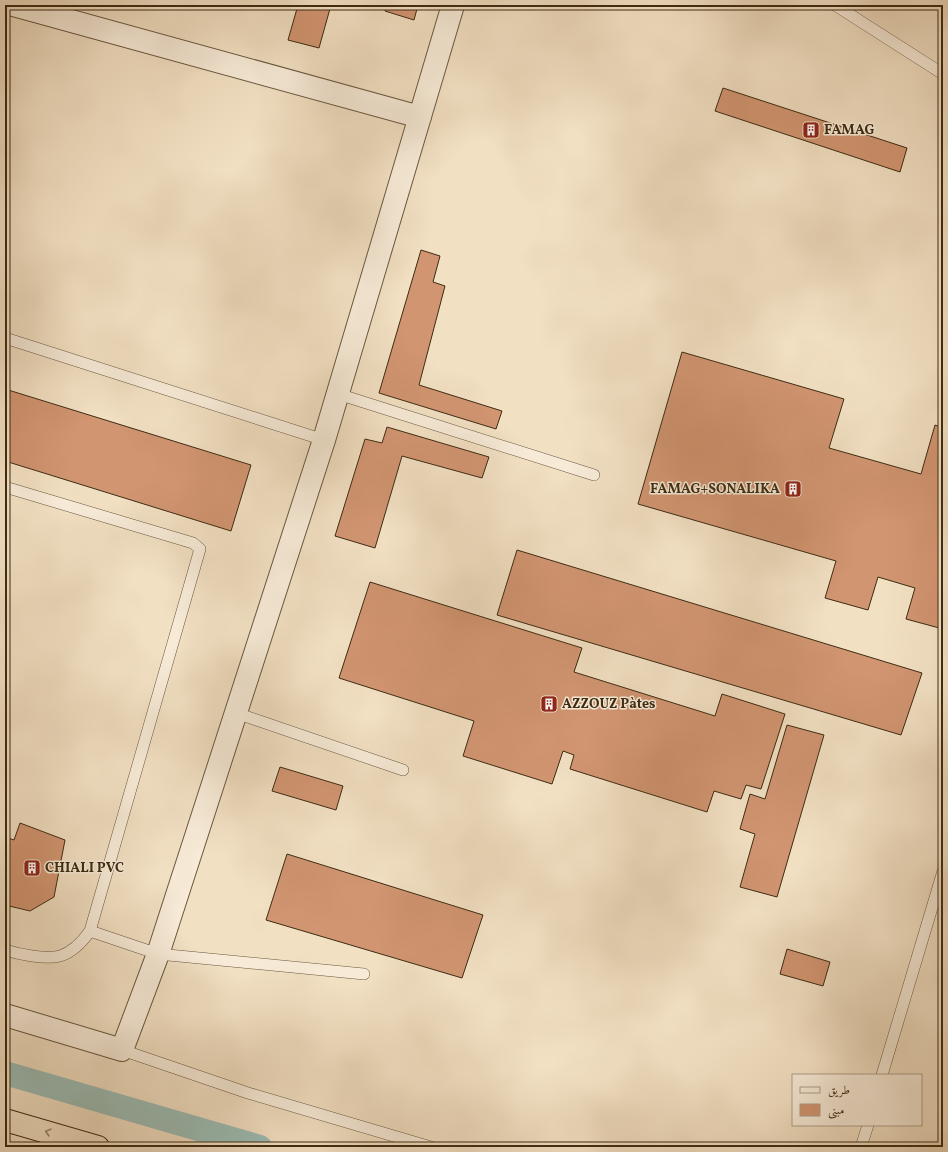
<svg xmlns="http://www.w3.org/2000/svg" width="948" height="1152" viewBox="0 0 948 1152" font-family="Vollkorn,Amiri,serif">
  <style>
    .lines { fill: none; stroke-linecap: round; stroke-linejoin: round }
    .canal { stroke: #9bbdb6; stroke-width: 24 }
    .building { fill: #d19571; stroke: #3c2b12 }
    .service-casing { stroke: #6a583e; stroke-width: 12 }
    .minor-casing { stroke: #6a583e; stroke-width: 24 }
    .trunk-casing { stroke: #3c2b12; stroke-width: 24 }
    .service { stroke: #f7ebd8; stroke-width: 11 }
    .minor { stroke: #f7ebd8; stroke-width: 22 }
    .trunk { stroke: #f2e0c3; stroke-width: 22 }
    .oneway { stroke: #97866a }
    .labels { text-anchor: middle; dominant-baseline: central; stroke-width: 3; stroke-linejoin: round; paint-order: stroke }
    .poi-label { font-size: 14px; font-weight: bold; fill: #3c2b12; stroke: #f7ebd8; text-anchor: start }
  </style>
  <rect width="100%" height="100%" fill="#f2e0c3"/>
  <filter id="stains"><feTurbulence type="fractalNoise" baseFrequency=".005" numOctaves="4"/><feColorMatrix values="0 0 0 0 .2 0 0 0 0 .09 0 0 0 0 .02 0 0 0 .5 -.17"/></filter>
  <radialGradient id="worn" r=".72"><stop offset=".6" stop-color="#630" stop-opacity="0"/><stop offset="1" stop-color="#630" stop-opacity=".3"/></radialGradient>
  <g class="lines">
    <path class="canal" d="M5 1073 260 1147"/>
  </g>
  <path class="building" d="M298 5H331L319 48 288 40Z
    M386 5H418L414 20 385 11Z
    M723 88 907 148 900 172 715 111Z
    M421 250 440 256 433 282 445 286 419 385 502 411 496 429 379 393Z
    M682 352 844 399 829 448 921 474 935 425 943 428V629L906 619 915 588 878 577 868 610 825 598 836 561 638 504Z
    M5 389 251 465 231 531 5 461Z
    M387 427 489 457 482 478 402 456 375 548 335 536 365 439 382 443Z
    M517 550 922 673 901 735 497 615Z
    M370 582 582 648 574 672 715 716 722 694 785 714 761 789 746 785 741 799 714 791 707 812 570 769 574 755 563 751 552 784 463 756 474 721 339 678Z
    M787 725 824 735 777 897 740 887 755 834 740 829 750 794 765 799Z
    M280 767 343 786 336 810 272 791Z
    M20 823 65 840 54 897 30 911 5 905V837L14 840Z
    M287 854 483 915 462 978 266 920Z
    M787 949 830 962 823 986 780 974Z"/>
  <g class="lines">
    <g class="service-casing">
      <path id="service" d="M835 5 943 74
        M5 338 324 440
        M338 394 594 475
        M5 487 193 543 200 549 90 931 158 954 364 974
        M236 713 403 770
        M5 950C18 954 46 960 60 956 73 952 83 941 90 931
        M122 1050 248 1093 431 1147
        M882 1075 943 871
        M861 1147 868 1125"/>
    </g>
    <g class="minor-casing">
      <path id="minor" d="M13 5 420 117
        M5 1015 122 1050 158 954 324 440 453 5"/>
    </g>
    <g class="trunk-casing">
      <path id="trunk" d="M5 1120 98 1147"/>
    </g>
    <use href="#service" class="service"/>
    <use href="#minor" class="minor"/>
    <use href="#trunk" class="trunk"/>
  </g>
  <defs><path id="oneway-chevron" d="M-2-3.5L2.5 0L-2 3.5" fill="none" stroke-width="1.6" stroke-linecap="round" stroke-linejoin="round"/></defs>
  <use class="oneway" href="#oneway-chevron" transform="translate(48 1132) rotate(-164)"/>
  <defs>
    <g id="building-square" transform="scale(0.9)"><rect x="-9" y="-9" width="18" height="18" rx="4" fill="#8f2418" stroke="#f7ebd8"/><path d="M-4-6H4V6H1V3H-1V6H-4ZM-2.5-4.3h1.7v1.8h-1.7ZM.8-4.3h1.7v1.8H.8ZM-2.5-1h1.7V.8h-1.7ZM.8-1h1.7V.8H.8Z" fill="#fff"/></g>
  </defs>
  <g fill-rule="evenodd">
    <use href="#building-square" x="811" y="130"/>
    <use href="#building-square" x="793" y="489"/>
    <use href="#building-square" x="549" y="704"/>
    <use href="#building-square" x="32" y="868"/>
  </g>
  <g class="labels">
    <g class="poi-label">
      <text x="824" y="130">FAMAG</text>
      <text x="780" y="489" text-anchor="end">FAMAG+SONALIKA</text>
      <text x="562" y="704">AZZOUZ Pàtes</text>
      <text x="45" y="868">CHIALI PVC</text>
    </g>
  </g>
  <rect width="948" height="1152" fill="none" stroke="#f2e0c3" stroke-width="20"/>
  <rect x="6" y="6" width="936" height="1140" fill="none" stroke="#3c2b12" stroke-width="2"/>
  <rect x="10" y="10" width="928" height="1132" fill="none" stroke="#3c2b12"/>
  <rect x="792" y="1074" width="130" height="52" fill="#f7ebd8" stroke="#ac9e89"/>
  <rect x="800" y="1087" width="20" height="6" fill="#f7ebd8" stroke="#ac9e89"/>
  <text x="828" y="1094" font-size="12" fill="#3c2b12">طريق</text>
  <rect x="800" y="1104" width="20" height="12" fill="#d19571" stroke="#ac9e89"/>
  <text x="828" y="1114" font-size="12" fill="#3c2b12">مبنى</text>
  <rect width="100%" height="100%" filter="url(#stains)"/>
  <rect width="100%" height="100%" fill="url(#worn)"/>
</svg>
